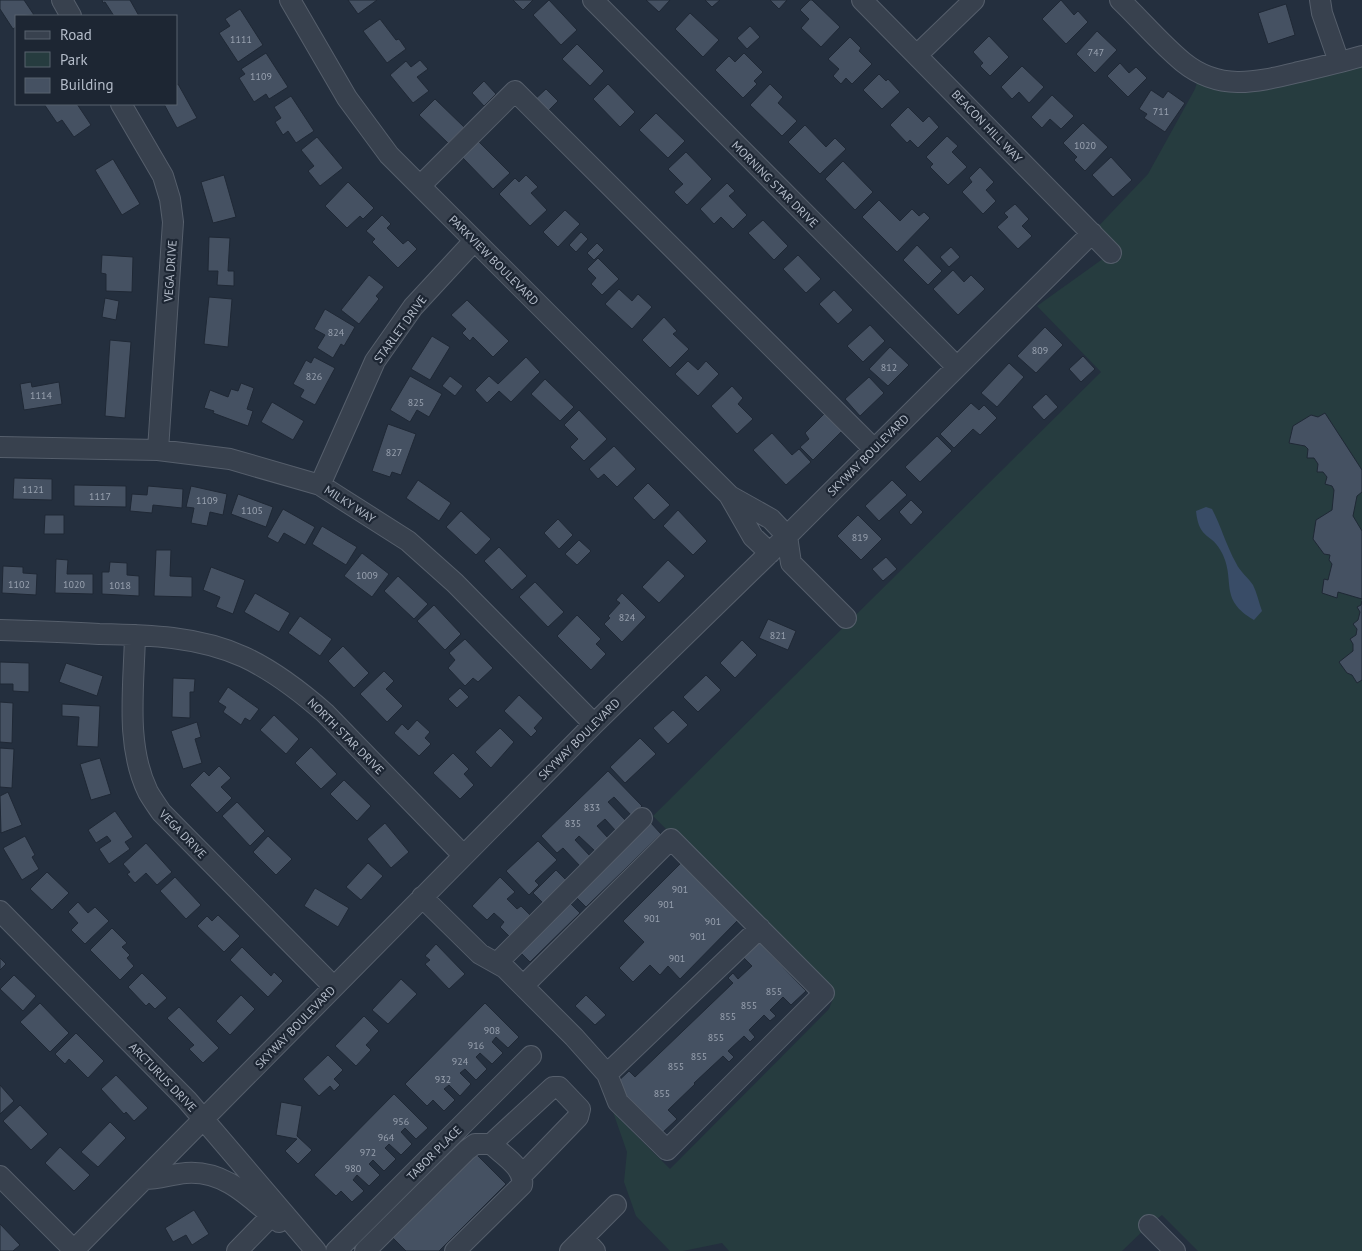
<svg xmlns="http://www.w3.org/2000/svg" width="1362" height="1251" viewBox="0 0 1362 1251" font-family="'PT Sans',sans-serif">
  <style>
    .green { fill: #263c3f }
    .water { fill: #394c67 }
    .building { fill: #455162; stroke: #1f2835 }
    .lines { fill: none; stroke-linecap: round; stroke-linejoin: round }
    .minor-casing { stroke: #565f6c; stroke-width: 22 }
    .minor { stroke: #38414e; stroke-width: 20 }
    .labels { text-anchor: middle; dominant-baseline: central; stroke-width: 4.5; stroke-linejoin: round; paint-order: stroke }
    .number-label { font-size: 10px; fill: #98a1af }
    .street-label { font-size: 12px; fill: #b4bcc9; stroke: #1d2633 }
  </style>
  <rect width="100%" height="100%" fill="#242f3e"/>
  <path class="green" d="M1362 57V1251H1198L1162 1215 1149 1225 1122 1251H729L722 1243 683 1251H670L636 1216 624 1182 627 1152 613 1112 670 1169 829 1009 834 996 653 816 1101 372 1037 306 1111 253 1092 233 1148 174 1195 89 1200 73 1219 80Z"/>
  <path class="water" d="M1206 507 1212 509C1221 526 1226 545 1236 563 1240 572 1248 577 1253 585 1257 593 1259 603 1262 611L1254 620C1218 599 1236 581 1222 553 1212 532 1199 541 1196 511Z"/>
  <path class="building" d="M0 0H24L34 15 16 16V27L13 29 0 9Z
    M102 0H130L139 16H114L105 2 103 3Z
    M348 0H377L358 14Z
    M513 0H533L523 10Z
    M549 0 577 30 561 45 533 15Z
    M646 0H670L659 12Z
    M705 0H720L712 7Z
    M770 0H787L779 9Z
    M810 0H812L840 27 821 47 801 28 809 19 800 10Z
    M1061 0 1074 15 1078 11 1088 22 1066 44 1042 19Z
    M1286 4 1295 35 1268 44 1258 13Z
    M240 9 263 45 238 62 219 33 230 26 225 19Z
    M690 13 719 40 703 57 675 29Z
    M380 19 396 40 399 39 406 49 387 63 363 31Z
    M750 26 760 37 747 49 737 38Z
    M1097 31 1117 50 1095 73 1076 54Z
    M989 36 1009 57 990 76 980 66 983 63 973 52Z
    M850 37 861 48 859 51 872 64 852 84 846 78 841 84 833 76 839 69 828 59Z
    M577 44 604 71 590 86 562 59Z
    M266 53 288 87 269 99 266 94 254 102 239 78 245 74 241 69Z
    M744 53 763 72 754 81 757 84 743 98 715 70 729 56 735 62Z
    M420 60 428 69 417 77 429 91 413 103 390 75 406 61 411 67Z
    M1120 63 1129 73 1136 67 1147 78 1128 97 1107 76Z
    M1022 66 1044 87 1029 103 1019 92 1012 99 1001 87Z
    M879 74 886 81 888 79 900 92 882 109 863 90Z
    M484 81 496 94 484 106 472 93Z
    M178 84 197 118 177 128 164 104H176V85Z
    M608 84 635 112 620 127 593 99Z
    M770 84 783 97 778 103 797 121 782 136 750 105Z
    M546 89 558 101 544 115 532 102Z
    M1151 90 1163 98 1168 91 1185 103 1165 132 1144 118 1147 114 1139 109Z
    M1052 95 1074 116 1061 129 1050 119 1042 128 1031 117Z
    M291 96 314 131 296 143 288 131 283 135 275 122 281 118 274 107Z
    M435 99 464 127 448 143 419 115Z
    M44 104H77L91 125 74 137 62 120 57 123Z
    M908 107 923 122 929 116 939 127 918 148 910 140 907 143 890 125Z
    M656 113 685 141 668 158 639 130Z
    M1083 123 1108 147 1085 171 1074 160 1077 157 1063 143Z
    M805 125 826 147 835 138 846 149 820 174 788 142Z
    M947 136 958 146 952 152 967 167 948 185 930 167 933 164 926 157Z
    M317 137 343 168 320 186 308 171 314 166 301 150Z
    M478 141 510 173 493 189 462 157Z
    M686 152 712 179 687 205 674 192 683 184 668 169Z
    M1111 157 1132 180 1113 197 1092 175Z
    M113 159 140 204 122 215 95 170Z
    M843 161 873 192 855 210 825 179Z
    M980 167 994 182 986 190 996 201 983 214 962 192 972 182 969 178Z
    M224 175 236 217 213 223 201 182Z
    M526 175 538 187 531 193 547 210 530 226 499 194 515 178 519 182Z
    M348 182 374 208 363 219 360 216 347 228 325 206Z
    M727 183 735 191 729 196 747 215 733 229 721 217 714 224 700 209Z
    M879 200 900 221 912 209 919 216 924 212 930 218 897 252 862 217Z
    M1015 204 1029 219 1022 226 1032 236 1018 249 997 227 1008 217 1004 213Z
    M565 210 580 224 558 247 543 232Z
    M382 215 391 224 387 228 403 244 408 240 417 249 398 268 372 242 375 239 366 231Z
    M763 220 788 246 774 260 748 233Z
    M581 232 588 239 576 252 569 245Z
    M209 237 230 238 228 271H234V286L217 285 218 271H208Z
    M597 243 604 250 594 260 587 253Z
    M917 245 942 271 928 285 903 260Z
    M951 247 960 257 949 267 940 257Z
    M102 255 133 257 132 292 106 291V274L101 273Z
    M798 255 821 279 806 293 783 269Z
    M598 258 619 279 602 295 591 284 596 278 587 269Z
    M953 270 964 282 971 275 985 289 958 315 933 289Z
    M369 275 384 287 376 296 379 299 359 324 341 310Z
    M619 289 632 301 638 294 652 307 632 329 605 304Z
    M834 290 853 310 838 324 819 304Z
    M209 297 232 299 228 347 204 344Z
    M105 298 119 301 116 320 102 317Z
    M467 300 509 341 493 357 473 337 470 341 462 333 466 329 451 315Z
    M325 309 355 327 344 346 341 344 333 358 317 348 325 335 314 329Z
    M664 317 677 331 673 334 689 349 670 368 642 340Z
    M870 325 885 341 863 362 847 346Z
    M1045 327 1063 345 1036 373 1017 356Z
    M432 336 450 347 430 380 411 369Z
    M110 340 131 342 125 418 105 416Z
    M890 347 909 365 888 386 869 369Z
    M1083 356 1095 369 1081 382 1069 369Z
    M314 357 335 368 315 405 300 397 304 390 293 384 306 360 311 363Z
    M526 357 540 372 511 402 499 391 487 403 475 390 489 376 498 384Z
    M688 361 698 370 706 361 719 374 698 396 675 374Z
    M1009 363 1024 377 997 407 981 393Z
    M410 376 442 394 429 417 417 410 410 422 390 410Z
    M450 376 463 386 455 396 442 386Z
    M869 377 884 393 860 416 845 399Z
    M545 379 574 407 560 421 531 394Z
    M31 382 32 387 59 382 62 404 24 410 20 384Z
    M241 383 254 388 247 409 253 411 248 426 213 413 214 411 204 408 210 390 228 397 231 389 238 391Z
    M732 386 743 398 738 404 753 419 737 434 711 406Z
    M1046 394 1058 407 1044 420 1032 407Z
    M272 402 304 421 293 440 261 422Z
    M971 403 979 410 984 405 997 418 980 435 973 429 954 448 940 434Z
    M579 410 607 439 584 461 570 447 578 439 564 425Z
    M826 412 843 430 813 460 800 447 809 439 805 433Z
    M1325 413 1362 470V492L1357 496 1353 516 1362 531V599L1338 592 1337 598 1322 593 1324 579 1328 580 1332 564 1329 560 1330 555 1324 554 1313 539 1316 520 1332 510 1334 490 1332 486 1325 484 1327 477 1323 472H1317L1318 464 1314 458H1307L1308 449 1305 446 1289 443 1293 426 1311 415 1318 417Z
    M388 424 416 434 401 475 392 472 390 477 372 471Z
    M772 433 792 455 799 449 811 462 786 485 753 450Z
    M937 436 952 451 920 482 905 467Z
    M614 446 636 469 617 487 604 474 598 479 589 469Z
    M14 478 52 479V500L13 499Z
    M418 480 451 503 439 521 406 498Z
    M892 480 907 495 879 521 865 506Z
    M648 483 670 505 654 520 633 498Z
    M74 485 126 486V507L74 506Z
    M148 486 183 489 182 508 153 505 152 513 130 511 132 494 147 495Z
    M191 486 227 494 223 515 210 512 207 526 191 523 194 508 186 507Z
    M238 494 273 507 266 527 231 514Z
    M911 500 923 512 911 525 899 512Z
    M283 509 315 527 305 545 284 533 278 543 267 537Z
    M678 510 707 541 693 555 663 526Z
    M461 511 491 539 476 555 446 527Z
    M45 515H64V534H44Z
    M858 515 882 539 861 560 837 536Z
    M558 519 573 535 559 549 544 533Z
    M322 526 357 547 346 565 312 544Z
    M579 540 591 551 577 565 565 554Z
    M499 547 527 576 512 590 484 561Z
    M156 550H171L170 576 192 577V597L154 596Z
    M362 553 389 574 372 597 344 576Z
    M886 557 897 569 883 581 872 569Z
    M56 559 68 560 67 574H93V594L55 593Z
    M668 560 685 576 659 603 642 587Z
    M110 562 127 563V575L139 576V596L102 594V572H109Z
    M3 566 23 567V573L37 574 36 595 2 593Z
    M211 567 245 580 233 614 216 607 220 597 203 590Z
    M398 576 428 604 414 619 384 591Z
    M535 582 564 612 548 627 519 597Z
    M255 593 290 613 279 632 244 612Z
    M622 593 646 617 622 642 604 624 610 618 608 616 620 603 616 600Z
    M1362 601V680L1357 683 1352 675 1347 673 1339 662 1353 651V644L1350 639 1356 635 1357 629 1353 624 1358 620 1360 612 1357 607 1361 605Z
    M434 605 461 634 445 650 417 621Z
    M577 615 601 639 596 644 606 654 591 670 557 636Z
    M300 616 332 639 320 656 288 633Z
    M768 619 796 631 788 650 759 638Z
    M465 639 493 668 478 682 473 678 465 686 448 668 455 660 449 653Z
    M742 640 757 655 735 678 720 663Z
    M343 646 369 673 354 688 328 661Z
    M0 662 29 663V692L13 691V684H0Z
    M66 663 103 676 97 696 59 682Z
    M384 671 394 681 386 689 403 706 387 722 360 694Z
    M706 675 721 690 698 712 683 697Z
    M173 678 195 679 194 692H190V718L172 717Z
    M228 687 259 709 250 721 245 718 241 725 223 712 226 707 218 702Z
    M460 688 469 697 457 708 448 699Z
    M519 695 543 718 534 728 537 731 531 737 504 711Z
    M0 702 13 703 12 743 0 742Z
    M62 704 100 706 98 747 77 746 79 717 62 716Z
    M673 710 688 725 668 744 653 728Z
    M274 715 299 739 286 754 260 730Z
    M417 720 430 732 425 738 431 744 419 756 394 733 402 724 408 730Z
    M197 722 201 737 195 739 202 763 183 769 171 731Z
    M500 728 514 742 491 768 475 752Z
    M640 738 656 754 625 783 610 767Z
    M311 747 337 774 321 789 295 763Z
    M0 748 14 749 12 788 0 787Z
    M453 753 469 769 464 774 474 785 460 799 433 773Z
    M100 758 111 794 91 800 80 764Z
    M219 766 231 778 221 787 232 798 217 813 190 785 204 771 209 776Z
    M608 771 642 806 632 816 614 797 608 802 626 821 616 831 605 819 597 826 608 838 595 851 579 836 575 840 590 856 580 866 563 848 557 853 541 836Z
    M344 780 371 806 357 821 330 794Z
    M8 792 22 825 1 833 0 796Z
    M237 802 265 831 250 846 222 816Z
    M115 811 133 837 125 842 130 849 109 864 99 849 111 841 107 836 96 843 88 830Z
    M385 823 409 852 391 868 367 839Z
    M651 823 661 834 586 907 575 896Z
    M25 836 35 855 32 857 39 869 22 880 3 848Z
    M268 836 292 859 276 875 253 852Z
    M538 841 557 860 535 881 539 885 529 895 506 871Z
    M146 843 172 872 157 885 146 873 135 883 127 874 130 872 123 864Z
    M683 861 740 918 680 979 668 966 660 975 650 965 633 982 619 968 644 942 623 921Z
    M368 863 383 876 361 900 346 887Z
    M556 870 568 882 544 904 533 893Z
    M47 872 69 893 52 910 30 889Z
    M175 877 201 905 186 919 160 891Z
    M500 877 515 892 507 899 517 909 521 906 532 917 511 938 500 927 504 922 494 913 487 920 472 906Z
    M315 888 349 908 338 927 304 906Z
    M78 902 88 913 95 907 109 921 85 944 71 930 78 923 68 912Z
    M569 902 580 913 530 962 519 951Z
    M218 915 240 936 224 952 197 926 207 916 212 921Z
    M112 928 127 943 122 947 130 955 127 958 134 966 120 980 90 950Z
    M759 942 806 991 791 1005 783 997 770 1010 776 1016 770 1021 764 1015 749 1030 755 1037 750 1042 744 1036 728 1051 734 1057 729 1062 723 1056 694 1083 695 1084 668 1110 677 1119 661 1134 614 1085 629 1071 635 1077 733 983 728 978 733 973 738 979 752 966 743 957Z
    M436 944 465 974 449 989 425 964 430 960 425 956Z
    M242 947 271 976 274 972 283 981 268 997 230 960Z
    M0 958 6 964 0 970Z
    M142 973 167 998 155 1009 149 1003 146 1006 128 987Z
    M14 975 36 996 23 1011 0 989Z
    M401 979 417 994 388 1024 372 1010Z
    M241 995 255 1009 230 1035 216 1021Z
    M586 995 606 1015 595 1025 575 1006Z
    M40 1003 69 1033 50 1052 20 1022Z
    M485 1003 519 1037 508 1048 496 1037 492 1042 503 1053 492 1064 480 1053 476 1057 487 1069 476 1080 465 1069 460 1073 471 1084 460 1096 449 1085 444 1089 455 1100 444 1111 433 1100 427 1106 405 1084Z
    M179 1007 219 1048 203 1063 189 1049 194 1045 167 1018Z
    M364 1016 379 1031 366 1045 371 1050 356 1066 335 1046Z
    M76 1033 104 1061 88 1078 69 1059 65 1064 55 1054Z
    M328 1055 343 1070 334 1079 340 1085 334 1091 330 1086 319 1096 303 1079Z
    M116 1075 148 1108 134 1121 126 1112 124 1114 101 1089Z
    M0 1085 14 1101 0 1114Z
    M394 1094 428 1128 416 1139 405 1128 401 1132 412 1144 401 1155 389 1144 385 1148 396 1159 384 1171 373 1160 369 1164 380 1175 369 1186 357 1175 353 1180 364 1191 352 1202 341 1191 336 1196 314 1175Z
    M281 1102 302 1106 297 1136 312 1150 298 1164 285 1151 297 1139 276 1135Z
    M20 1105 48 1134 31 1150 3 1121Z
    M110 1122 126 1138 98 1167 81 1152Z
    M60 1147 90 1175 74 1191 45 1163Z
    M473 1151 506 1184 439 1251H406L389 1234Z
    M194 1210 209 1234 192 1245 186 1235 173 1242 165 1228Z
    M0 1224 20 1245 13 1251H0Z"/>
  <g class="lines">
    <g class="minor-casing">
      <path id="minor" d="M62 0 71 16
        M290 0 347 98 389 155 729 495 753 537 770 553
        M593 0 957 367
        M862 0 1111 253
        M1120 0C1141 20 1160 43 1183 62 1220 92 1257 82 1299 72 1320 67 1341 62 1362 56
        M1320 0 1322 13 1339 62
        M917 55 974 0
        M121 104 163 176 170 199 173 222 158 450
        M420 186 515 91 874 449
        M0 447 158 450 230 459 320 485 408 541 455 583 594 724
        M320 485 375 361 413 307 474 241
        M730 496 771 519 787 536 791 563 846 618
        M0 630C33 631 66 632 99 634 148 635 198 636 244 657 274 671 300 691 325 713L463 855
        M135 635C134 686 125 745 148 792 152 799 157 806 161 812L334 987
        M422 897 480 954 505 968 574 1037 607 1074 618 1102 667 1150 824 993 671 839 523 986
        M0 911 187 1100 316 1251
        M497 963 642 818
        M607 1074 760 928
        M491 1144 553 1087H559L580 1109 578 1117 522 1175
        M0 1176 74 1250
        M145 1179C159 1179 172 1174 186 1173 226 1170 251 1199 279 1222
        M1149 1225 1175 1251
        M583 1238 595 1251
        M73 1251 594 724 787 536 1092 233
        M237 1251 279 1208
        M336 1251 531 1056
        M365 1251 467 1150 475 1144H491C503 1155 525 1168 522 1185L455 1251
        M570 1251 616 1205"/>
    </g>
    <use href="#minor" class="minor"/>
  </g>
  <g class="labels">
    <g class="number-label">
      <text x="241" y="39">1111</text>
      <text x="1096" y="52">747</text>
      <text x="261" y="76">1109</text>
      <text x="1161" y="111">711</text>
      <text x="1085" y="145">1020</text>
      <text x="336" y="332">824</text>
      <text x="1040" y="350">809</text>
      <text x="889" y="367">812</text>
      <text x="314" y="376">826</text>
      <text x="41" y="395">1114</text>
      <text x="416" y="402">825</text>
      <text x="394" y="452">827</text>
      <text x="33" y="489">1121</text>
      <text x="100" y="496">1117</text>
      <text x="207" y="500">1109</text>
      <text x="252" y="510">1105</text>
      <text x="860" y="537">819</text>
      <text x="367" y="575">1009</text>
      <text x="19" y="584">1102</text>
      <text x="74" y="584">1020</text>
      <text x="120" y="585">1018</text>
      <text x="627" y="617">824</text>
      <text x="778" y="635">821</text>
      <text x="592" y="807">833</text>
      <text x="573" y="823">835</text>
      <text x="680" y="889">901</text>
      <text x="666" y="904">901</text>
      <text x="652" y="918">901</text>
      <text x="713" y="921">901</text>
      <text x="698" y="936">901</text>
      <text x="677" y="958">901</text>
      <text x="774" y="991">855</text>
      <text x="749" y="1005">855</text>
      <text x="728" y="1016">855</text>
      <text x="492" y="1030">908</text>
      <text x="716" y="1037">855</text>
      <text x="476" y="1045">916</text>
      <text x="699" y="1056">855</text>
      <text x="460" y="1061">924</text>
      <text x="676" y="1066">855</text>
      <text x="443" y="1079">932</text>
      <text x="662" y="1093">855</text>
      <text x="401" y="1121">956</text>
      <text x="386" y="1137">964</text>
      <text x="368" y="1152">972</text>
      <text x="353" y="1168">980</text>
    </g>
    <g class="street-label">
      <text transform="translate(987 126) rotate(46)">BEACON HILL WAY</text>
      <text transform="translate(775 184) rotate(45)">MORNING STAR DRIVE</text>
      <text transform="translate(494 260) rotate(45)">PARKVIEW BOULEVARD</text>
      <text transform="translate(170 271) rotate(-86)">VEGA DRIVE</text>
      <text transform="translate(400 329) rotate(-54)">STARLET DRIVE</text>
      <text transform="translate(868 455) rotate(-45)">SKYWAY BOULEVARD</text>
      <text transform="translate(350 504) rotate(33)">MILKY WAY</text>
      <text transform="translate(346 736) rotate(45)">NORTH STAR DRIVE</text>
      <text transform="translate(579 739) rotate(-45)">SKYWAY BOULEVARD</text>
      <text transform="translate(183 834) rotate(46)">VEGA DRIVE</text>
      <text transform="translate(295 1027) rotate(-46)">SKYWAY BOULEVARD</text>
      <text transform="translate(163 1077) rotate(46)">ARCTURUS DRIVE</text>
      <text transform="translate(434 1153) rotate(-45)">TABOR PLACE</text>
    </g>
  </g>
  <rect x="15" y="15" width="162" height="90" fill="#1d2633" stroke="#59626f"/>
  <rect x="25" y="31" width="25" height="8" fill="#38414e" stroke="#59626f"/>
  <text x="60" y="40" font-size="15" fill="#b4bcc9">Road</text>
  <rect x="25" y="52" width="25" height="15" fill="#263c3f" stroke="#59626f"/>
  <text x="60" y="65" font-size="15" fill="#b4bcc9">Park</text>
  <rect x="25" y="78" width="25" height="15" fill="#455162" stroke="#59626f"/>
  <text x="60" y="90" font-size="15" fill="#b4bcc9">Building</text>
</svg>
